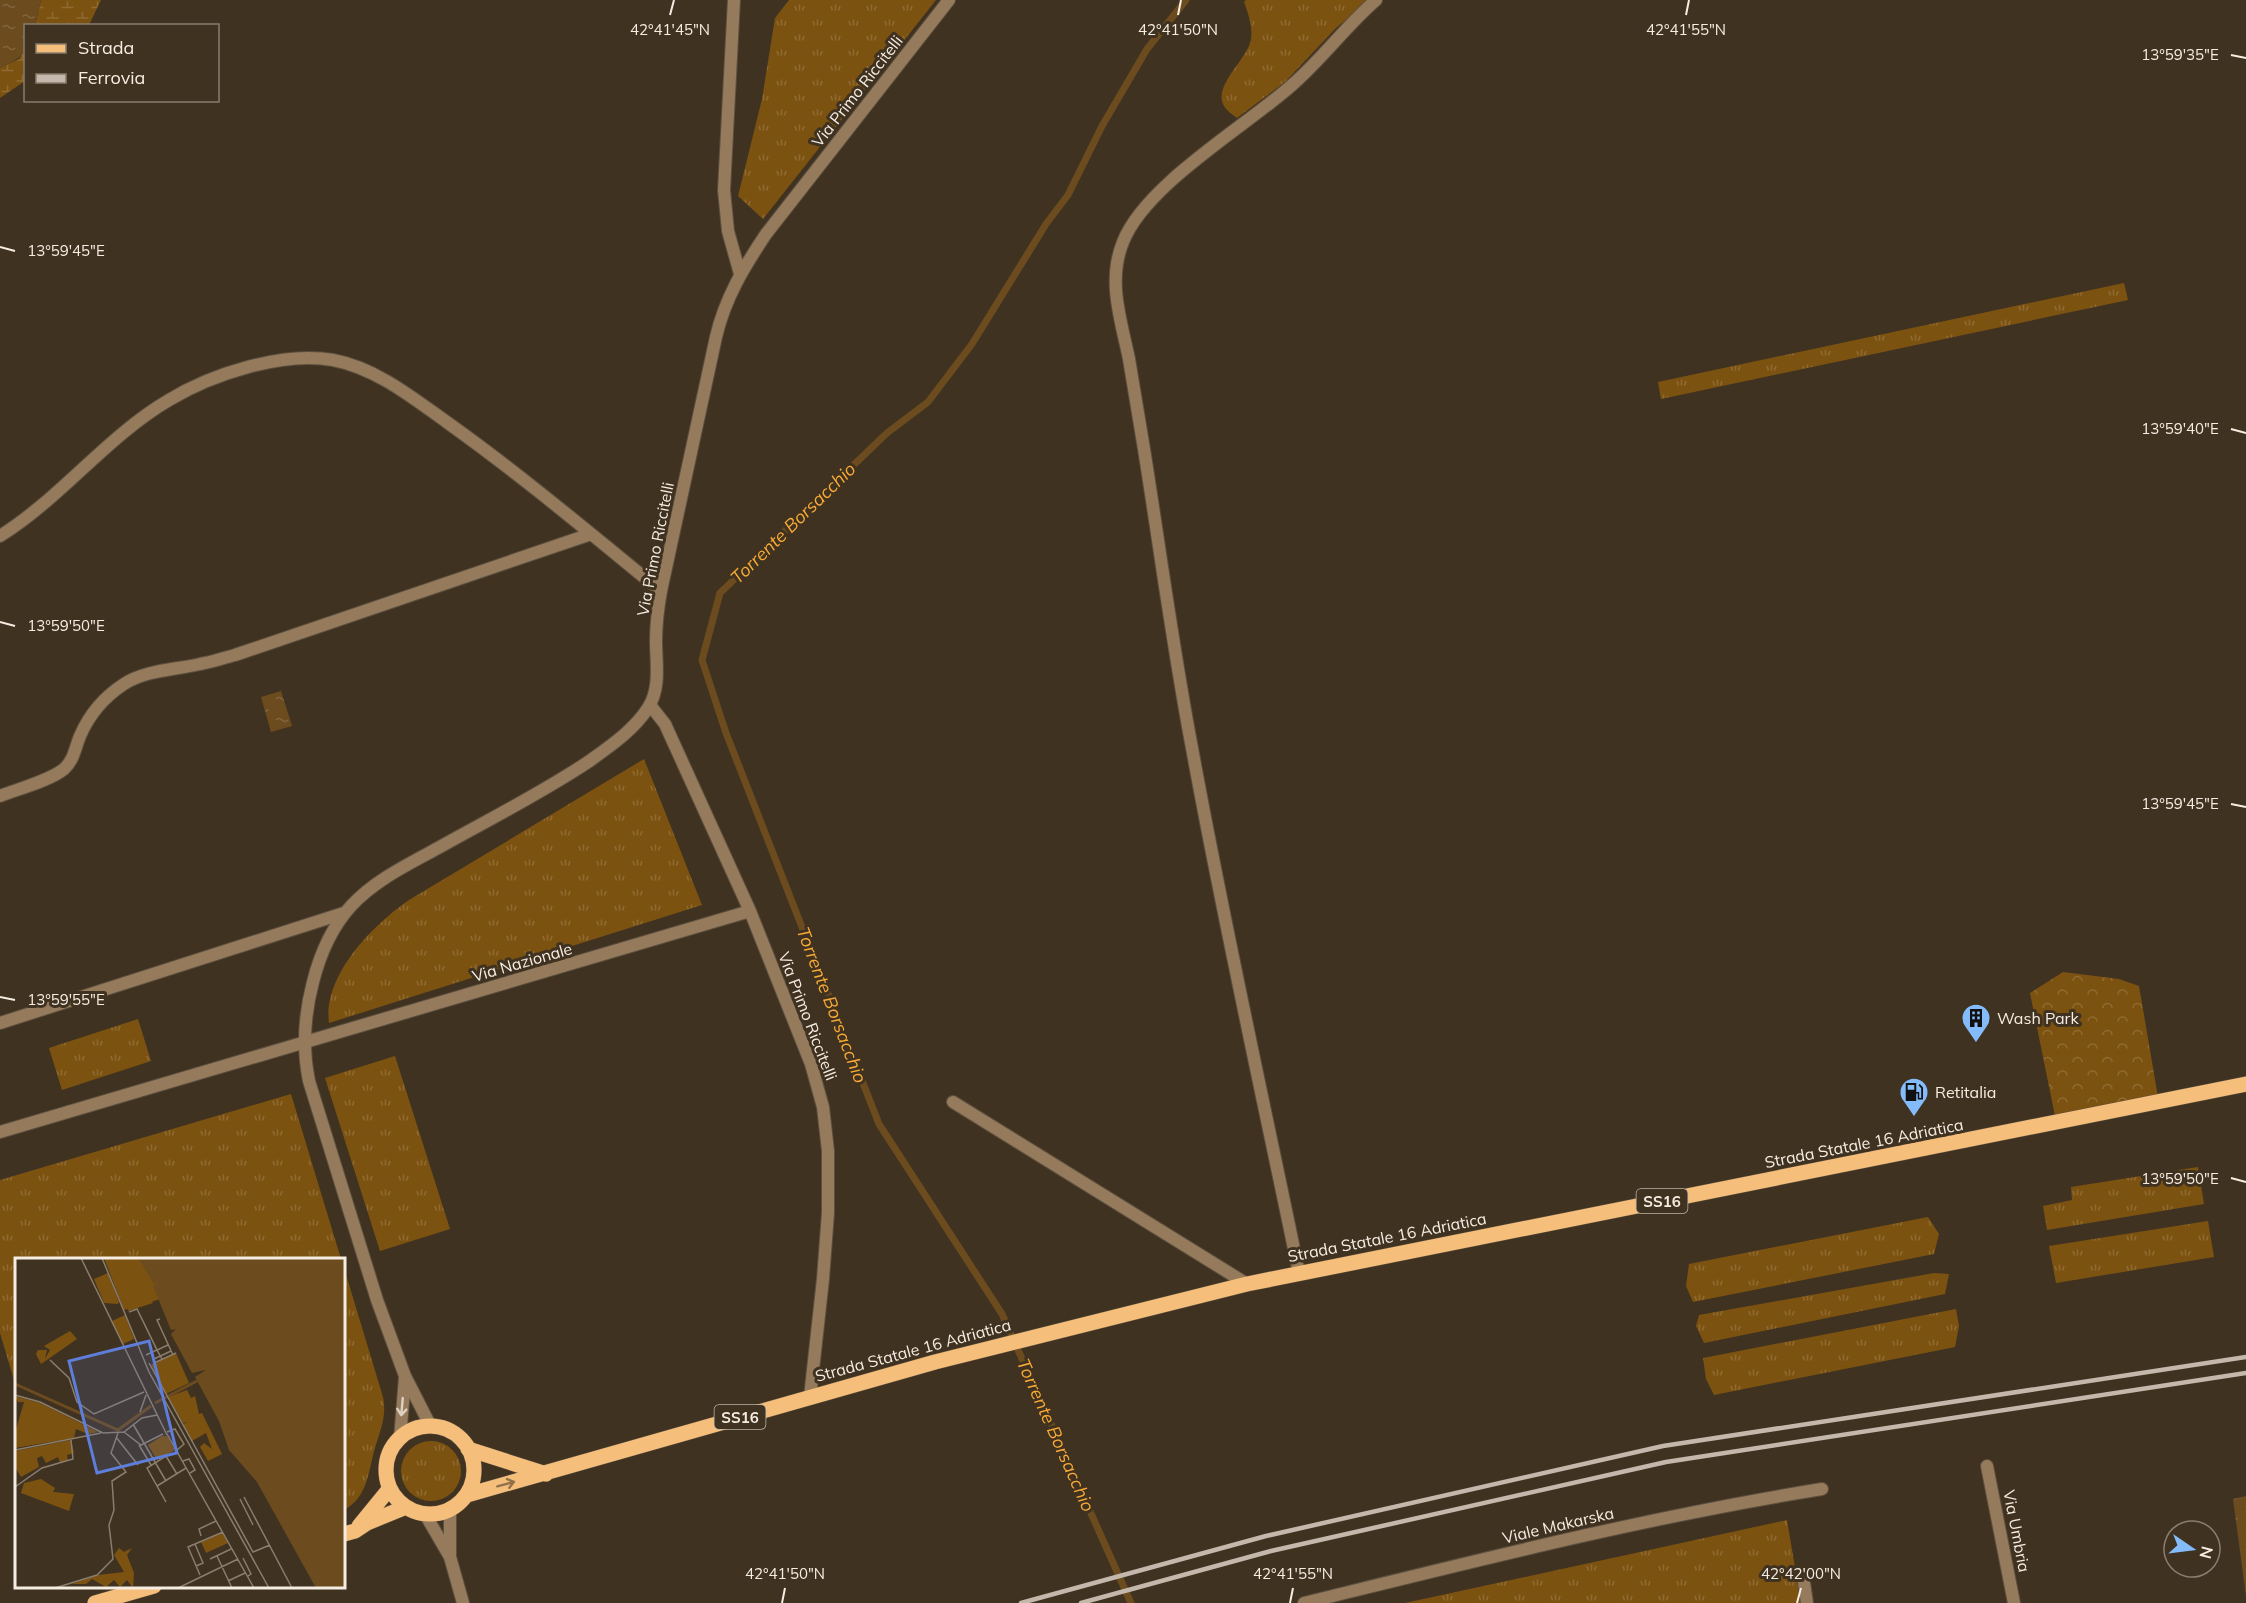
<svg xmlns="http://www.w3.org/2000/svg" width="2246" height="1603" viewBox="0 0 2246 1603" font-family="Mulish,sans-serif">
  <style>
    .grass { fill: url(#grass-tufts) }
    .forest { fill: url(#forest-crowns) }
    .wetland { fill: url(#wetland-marsh) }
    .water { fill: url(#water-ripples) }
    .lines { fill: none; stroke-linecap: round; stroke-linejoin: round }
    .stream { stroke: #6c4c1f; stroke-width: 7 }
    .minor-casing { stroke: #5d5040; stroke-width: 14 }
    .tertiary-casing { stroke: #5d5040; stroke-width: 14 }
    .primary-casing { stroke: #5d5040; stroke-width: 16 }
    .minor { stroke: #957b5b; stroke-width: 12 }
    .tertiary { stroke: #957b5b; stroke-width: 12 }
    .primary { stroke: #f5bf7b; stroke-width: 15 }
    .rail { stroke: #c3b8ab; stroke-width: 4.5 }
    .oneway { stroke: #ded0c0 }
    .oneway2 { stroke: #91714a }
    .ticks { fill: none; stroke: #f6ede2; stroke-width: 2 }
    .labels { text-anchor: middle; dominant-baseline: central; stroke-width: 6; stroke-linejoin: round; paint-order: stroke }
    .shield { fill: #403221; stroke: #bfb5a8; stroke-width: 1.5 }
    .shield-label { font-size: 15px; font-weight: bold; fill: #f6ede2 }
    .street-label { font-size: 16px; fill: #f6ede2; stroke: #403221 }
    .poi-label { font-size: 16px; fill: #f6ede2; stroke: #403221; text-anchor: start }
    .water-label { font-size: 18px; font-style: italic; fill: #faab36; stroke: #403221 }
    .inset-river { fill: none; stroke: #6c4c1f; stroke-width: 3 }
    .inset-road { fill: none; stroke: #897d6e; stroke-width: 1.5 }
    .view { fill: #5e7edb; fill-opacity: 0.15; stroke: #5e7edb; stroke-width: 3 }
    .inset-edge { fill: none; stroke: #f6ede2; stroke-width: 3 }
    .ticks-label { font-size: 15px; text-anchor: middle; fill: #f6ede2; stroke: #403221; stroke-width: 6; stroke-linejoin: round; paint-order: stroke }
  </style>
  <defs>
    <pattern id="grass-tufts" width="24" height="20" patternUnits="userSpaceOnUse" patternTransform="scale(1.5)"><rect width="24" height="20" fill="#7c5210"/><path d="M3 7l-1-3M5 7V3M7 7l1-3M15 17l-1-3M17 17v-4M19 17l1-3" fill="none" stroke="#8f6b32"/></pattern>
    <pattern id="forest-crowns" width="20" height="18" patternUnits="userSpaceOnUse" patternTransform="scale(1.5)"><rect width="20" height="18" fill="#7c5210"/><path d="M2 6a3 3 0 1 1 6 0M12 15a3 3 0 1 1 6 0" fill="none" stroke="#8f6b32"/></pattern>
    <pattern id="wetland-marsh" width="20" height="14" patternUnits="userSpaceOnUse" patternTransform="scale(1.5)"><rect width="20" height="14" fill="#7c5210"/><path d="M1 5h8M5 5V1M11 12h8M15 12V8" fill="none" stroke="#8f6b32"/></pattern>
    <pattern id="water-ripples" width="26" height="14" patternUnits="userSpaceOnUse" patternTransform="scale(1.5)"><rect width="26" height="14" fill="#6c4c1f"/><path d="M2 4q2-2 4 0t4 0M15 11q2-2 4 0t4 0" fill="none" stroke="#82663f"/></pattern>
  </defs>
  <rect width="100%" height="100%" fill="#403221"/>
  <path class="grass" d="M789 0H936L763 219 738 196 762 99 775 18Z
    M1246 0H1370L1336 28 1285 82 1237 118C1233 115 1226 110 1224 106 1212 86 1248 59 1251 39 1253 27 1248 13 1244 2Z
    M2124 283 2128 300 1661 399 1658 382Z
    M644 759 702 905 329 1023C323 975 373 925 409 900Z
    M138 1019 151 1061 62 1090 49 1048Z
    M395 1056 450 1229 380 1251 325 1078Z
    M291 1094 341 1259 16 1260V1387L0 1333V1180Z
    M2198 1167 2204 1204 2047 1230 2043 1206 2072 1200 2071 1187Z
    M1928 1217 1939 1234 1934 1254 1693 1302 1686 1286 1689 1264Z
    M2208 1221 2214 1257 2056 1283 2049 1246Z
    M344 1268 383 1397C387 1417 380 1430 375 1448 368 1472 368 1497 344 1510Z
    M1934 1273 1949 1274 1945 1294 1704 1343 1696 1326 1699 1315Z
    M1956 1309 1959 1326 1955 1347 1714 1395 1706 1379 1703 1358Z
    M401 1471a30 30 0 1 1 60 0a30 30 0 1 1-60 0Z
    M1787 1520 1801 1603H1405Z"/>
  <path class="forest" d="M2063 972 2119 979 2139 986 2158 1097 2055 1116 2030 993Z"/>
  <path class="wetland" d="M41 0H101L89 25 35 26Z
    M25 48V81L0 98V68L19 59Z"/>
  <path class="water" d="M0 0H41L35 25 26 26C26 54 26 56 0 68Z
    M281 691 292 726 271 732 261 697Z
    M2246 1496V1596L2233 1499Z"/>
  <g class="lines">
    <path class="stream" d="M1131 1603 1002 1314 879 1124 726 733 702 660 720 593 887 433 928 402 972 344 1046 224 1068 195 1102 126 1147 49 1186 0"/>
    <g class="minor-casing">
      <path id="minor" d="M734 0 724 190 728 231 740 274
        M0 536C61 498 106 437 169 400 212 374 283 351 333 360 376 368 413 398 448 423 521 475 591 534 661 591
        M650 705 665 724 750 911 811 1064 823 1107 828 1151V1213L823 1279 810 1397
        M0 796C18 789 49 781 64 769 74 760 75 748 80 736 89 715 104 697 124 684 146 670 174 670 200 664 212 662 223 658 235 655L591 534
        M0 1023 344 913
        M953 1102 1247 1284
        M0 1132 750 911
        M1299 1273C1263 1098 1224 924 1192 748 1173 649 1160 549 1144 449 1139 419 1134 389 1129 359 1121 320 1107 281 1123 242 1145 185 1245 127 1292 85 1322 59 1346 26 1376 0
        M1987 1466 2014 1603
        M425 1514 450 1557 463 1603
        M450 1555V1509
        M1804 1582 1807 1603
        M1304 1603C1475 1561 1647 1517 1822 1489"/>
    </g>
    <g class="tertiary-casing">
      <path id="tertiary" d="M431 1427 405 1376 377 1300 309 1081C302 1047 304 1016 313 982 320 954 332 927 351 906 375 880 407 865 438 848 488 820 540 794 588 762 609 747 634 730 648 708 661 688 656 663 656 641 656 624 658 608 661 591L716 337C725 298 744 267 766 234L949 0
        M400 1439 405 1377"/>
    </g>
    <g class="primary-casing">
      <path id="primary" d="M386 1470a44 44 0 1 1 88 0a44 44 0 1 1-88 0Z
        M468 1449 546 1474
        M467 1495 935 1362 1247 1284 2246 1084
        M359 1526 390 1488
        M344 1534 355 1531 367 1523 406 1507
        M95 1603 154 1586"/>
    </g>
    <use href="#minor" class="minor"/>
    <use href="#tertiary" class="tertiary"/>
    <use href="#primary" class="primary"/>
    <path class="rail" d="M1021 1603 1266 1536 1663 1446 2246 1357
      M1081 1603 1271 1551 1666 1462 2246 1373"/>
  </g>
  <defs><path id="oneway-shaft" d="M-6 0H5M1.5-3L5.5 0L1.5 3" fill="none" stroke-width="1.6" stroke-linecap="round" stroke-linejoin="round" transform="scale(1.5)"/></defs>
  <use class="oneway" href="#oneway-shaft" transform="translate(402 1407) rotate(95)"/>
  <use class="oneway2" href="#oneway-shaft" transform="translate(506 1484) rotate(-15)"/>
  <path class="ticks" d="M670 15 674 0M1178 15 1181 0M1686 15 1689 0M2231 55 2246 58M0 247 15 251M2231 429 2246 433M0 622 15 626M2231 804 2246 807M0 997 15 1000M2231 1178 2246 1182M782 1603 785 1588M1290 1603 1293 1588M1797 1603 1801 1588"/>
  <defs>
    <g id="building-pin" transform="scale(1.5)"><path d="M0 17L-7.5 6A9.5 9.5 0 1 1 7.5 6Z" fill="#84bcfb" stroke="#403221"/><path d="M-4-6H4V6H1V3H-1V6H-4ZM-2.5-4.3h1.7v1.8h-1.7ZM.8-4.3h1.7v1.8H.8ZM-2.5-1h1.7V.8h-1.7ZM.8-1h1.7V.8H.8Z" fill="#111"/></g>
    <g id="fuel-pin" transform="scale(1.5)"><path d="M0 17L-7.5 6A9.5 9.5 0 1 1 7.5 6Z" fill="#84bcfb" stroke="#403221"/><path d="M-5.5-6h7V0h2V4h1.3V-2.5L3-4.5l.8-.8L6-3V5H2.5V1h-1V6h-7ZM-4.2-4.7v3.2H.2V-4.7Z" fill="#111"/></g>
  </defs>
  <g fill-rule="evenodd">
    <use href="#building-pin" x="1976" y="1018"/>
    <use href="#fuel-pin" x="1914" y="1092"/>
  </g>
  <g class="labels">
    <g class="shield">
      <rect x="1636.5" y="1189" width="51" height="24" rx="4.5"/>
      <rect x="714.5" y="1405" width="51" height="24" rx="4.5"/>
    </g>
    <g class="shield-label">
      <text x="1662" y="1201">SS16</text>
      <text x="740" y="1417">SS16</text>
    </g>
    <g class="street-label">
      <text transform="translate(857 91) rotate(-52)">Via Primo Riccitelli</text>
      <text transform="translate(655 549) rotate(-79)">Via Primo Riccitelli</text>
      <text transform="translate(522 962) rotate(-16)">Via Nazionale</text>
      <text transform="translate(808 1016) rotate(69)">Via Primo Riccitelli</text>
      <text transform="translate(1864 1143) rotate(-11)">Strada Statale 16 Adriatica</text>
      <text transform="translate(1387 1237) rotate(-11)">Strada Statale 16 Adriatica</text>
      <text transform="translate(913 1350) rotate(-15)">Strada Statale 16 Adriatica</text>
      <text transform="translate(1558 1525) rotate(-13)">Viale Makarska</text>
      <text transform="translate(2017 1531) rotate(79)">Via Umbria</text>
    </g>
    <g class="poi-label">
      <text x="1997" y="1018">Wash Park</text>
      <text x="1935" y="1092">Retitalia</text>
    </g>
    <g class="water-label">
      <text transform="translate(793 523) rotate(-44)">Torrente Borsacchio</text>
      <text transform="translate(832 1005) rotate(69)">Torrente Borsacchio</text>
      <text transform="translate(1056 1435) rotate(66)">Torrente Borsacchio</text>
    </g>
  </g>
  <g transform="translate(15 1258)">
    <rect width="330" height="330" fill="#403221"/>
    <path d="M89 0H135L152 39 109 52ZM93 15 104 44 103 46 89 45 79 21ZM55 73 62 81 26 106 21 96 23 92H32L30 101 35 92 29 88ZM161 95 174 125 151 136 136 107ZM172 132 176 140 180 138 184 156 187 155 207 196 193 203 185 189 189 185 197 191 191 175 177 183 168 166 172 164 168 165 153 139ZM0 138 25 145 83 174 73 176 61 171 59 180 0 190V175L9 144H3ZM147 178H152L160 192 142 202 133 187ZM56 182 59 195 52 197 53 202 45 205 43 199 31 205 27 198 22 200 24 209 6 219 0 209V193ZM26 221 40 230 38 234 59 236 54 253 6 235 9 225ZM104 290 109 294 117 290 112 297 119 315 118 330 112 322 105 329 99 322 91 329 77 321 71 326H57L83 317 109 314 99 297Z" fill="#7c5210"/>
    <path d="M122 15 138 45 113 53 106 32 121 26 119 19ZM110 57 119 81 108 86 97 63Z" fill="#7c5210"/>
    <path d="M207 275 213 285 191 295 186 284Z" fill="#7c5210"/>
    <path d="M123 0H330V330H301L242 224 214 192 204 163 180 119 191 112 177 115 156 76 161 71 156 72 138 28 144 25 139 26Z" fill="#6c4c1f"/>
    <path class="inset-river" d="M0 126 103 172 136 148M140 145 182 123"/>
    <path class="inset-road" d="M66 0 152 177M87 0 134 114 254 330M114 54 122 51 142 92 131 97M145 61 142 62 158 97M139 101 156 93M147 101 142 92 153 87M35 102 54 120 62 144 79 156 129 134M134 105 238 294 255 287M139 105 161 95M0 137 25 144 88 175 109 174 127 160 142 157M125 154 131 137M118 166 151 223M109 174 126 187 148 176M152 174 160 171 169 186 162 192M152 176 239 330M101 179 123 207M124 187 136 207M0 192 86 175M168 203 174 201 180 212 175 215M142 228 171 210M0 229 27 210 58 201 56 182M229 239 277 330M225 241 238 267M151 244 132 210 151 198 162 216M186 278 184 271 201 263M180 286 188 305 181 308M202 298 217 330M228 300 236 316 233 318M195 301 216 291M185 317 173 289 208 274M213 323 230 315M40 330 82 317 98 301 94 267 99 252 97 223 111 214 96 195 103 175M163 330 223 301"/>
    <path class="view" d="M134 83 162 195 82 215 54 103Z"/>
    <rect width="330" height="330" class="inset-edge"/>
  </g>
  <g class="ticks-label">
    <text x="670" y="35">42°41'45"N</text>
    <text x="1178" y="35">42°41'50"N</text>
    <text x="1686" y="35">42°41'55"N</text>
    <text x="2180" y="60">13°59'35"E</text>
    <text x="66" y="256">13°59'45"E</text>
    <text x="2180" y="434">13°59'40"E</text>
    <text x="66" y="631">13°59'50"E</text>
    <text x="2180" y="809">13°59'45"E</text>
    <text x="66" y="1005">13°59'55"E</text>
    <text x="2180" y="1184">13°59'50"E</text>
    <text x="785" y="1579">42°41'50"N</text>
    <text x="1293" y="1579">42°41'55"N</text>
    <text x="1801" y="1579">42°42'00"N</text>
  </g>
  <rect x="24" y="24" width="195" height="78" fill="#403221" stroke="#897d6e" stroke-width="1.5"/>
  <rect x="36" y="44" width="30" height="9" fill="#f5bf7b" stroke="#897d6e" stroke-width="1.5"/>
  <text x="78" y="54" font-size="18" fill="#f6ede2">Strada</text>
  <rect x="36" y="74" width="30" height="9" fill="#c3b8ab" stroke="#897d6e" stroke-width="1.5"/>
  <text x="78" y="84" font-size="18" fill="#f6ede2">Ferrovia</text>
  <g transform="translate(2192 1549) rotate(104)"><circle r="28" fill="#403221" stroke="#897d6e" stroke-width="1.5"/>
  <path d="M0-4.5L10 22L0 15L-10 22Z" fill="#84bcfb"/>
  <text y="-9" font-size="16" font-weight="bold" text-anchor="middle" fill="#f6ede2">N</text>
  </g>
</svg>
